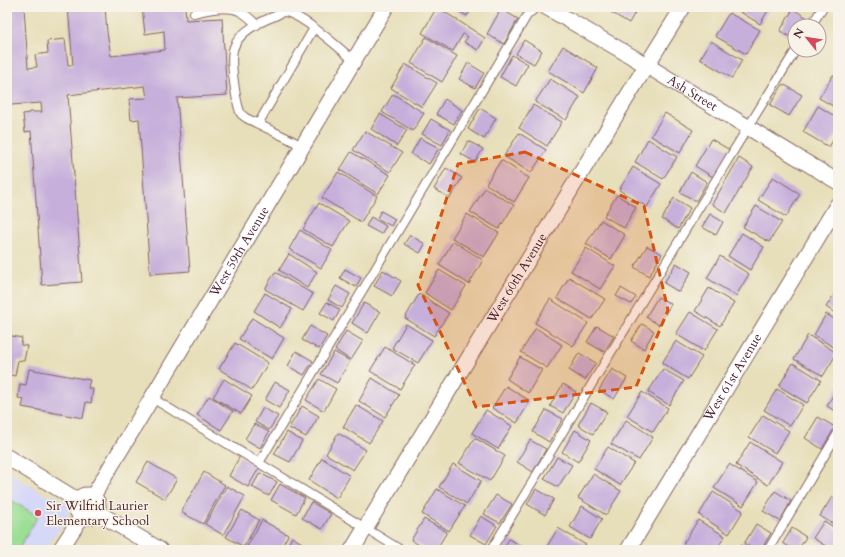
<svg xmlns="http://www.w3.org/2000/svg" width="845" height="557" viewBox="0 0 845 557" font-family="Cardo,serif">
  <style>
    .built { fill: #d6d8f8 }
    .green { fill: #9cde94; stroke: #737e60 }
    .building { fill: #c6afdb }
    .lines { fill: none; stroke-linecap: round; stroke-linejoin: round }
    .service-casing { stroke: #81625d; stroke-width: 10 }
    .minor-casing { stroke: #81625d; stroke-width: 17 }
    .service { stroke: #fff; stroke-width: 8 }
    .minor { stroke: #fff; stroke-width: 15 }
    .marked { fill: #d8530f; fill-opacity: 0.2; stroke: #d8530f; stroke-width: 3; stroke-dasharray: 8 5; stroke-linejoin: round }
    .poi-dot { fill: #d1495b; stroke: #f7f3e8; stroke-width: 1.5 }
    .labels { text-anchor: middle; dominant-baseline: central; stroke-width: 3; stroke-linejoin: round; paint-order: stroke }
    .street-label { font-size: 13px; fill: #4a1f2b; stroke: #f7f3e8 }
    .poi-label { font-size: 13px; fill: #4a1f2b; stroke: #f7f3e8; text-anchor: start }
  </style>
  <rect width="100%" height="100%" fill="#f7f3e8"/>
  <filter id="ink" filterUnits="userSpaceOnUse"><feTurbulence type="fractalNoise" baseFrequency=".025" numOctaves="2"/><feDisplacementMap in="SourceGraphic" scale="8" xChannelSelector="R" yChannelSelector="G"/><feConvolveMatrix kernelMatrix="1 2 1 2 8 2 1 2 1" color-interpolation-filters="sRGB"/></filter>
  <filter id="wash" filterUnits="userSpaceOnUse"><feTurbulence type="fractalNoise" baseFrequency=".012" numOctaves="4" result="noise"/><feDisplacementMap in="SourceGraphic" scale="16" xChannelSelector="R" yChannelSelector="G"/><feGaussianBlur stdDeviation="0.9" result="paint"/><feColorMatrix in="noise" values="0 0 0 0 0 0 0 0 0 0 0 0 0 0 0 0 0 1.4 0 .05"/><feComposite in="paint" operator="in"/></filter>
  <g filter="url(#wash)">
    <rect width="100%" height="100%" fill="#e7dfba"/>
    <path class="built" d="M7 471 47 496 54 495 66 503 68 509V517L61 528 56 533 45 550H7Z"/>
    <path class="green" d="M7 498 38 516 18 550H7Z"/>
    <g id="blocks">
      <path class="building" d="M7 7H24L28 68 37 67 35 55 48 53 47 41 65 39 68 65H73L68 7H105L107 32 111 56 165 50 164 31 145 34 142 7H185L186 20 222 18 227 95 177 98 190 271 150 274 139 119 131 120 129 99 147 98 145 86 68 95 82 282 42 285 31 131 25 132 23 114 29 113V112H42L41 103 10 105 7 72Z
        M437 7 485 38 478 50 464 42 468 37 463 34 453 51 422 33Z
        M451 7H473L467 16Z
        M602 7H638L629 23Z
        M734 7H770L760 24 734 8Z
        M501 9 518 19 504 44 487 34Z
        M793 9 809 19 805 26H795V40L780 31Z
        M729 13 760 30 746 54 715 36Z
        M426 37 457 56 442 82 411 63Z
        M524 40 542 51 534 64 516 54Z
        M711 41 742 60 732 78 700 59Z
        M563 46 598 68 584 93 548 71Z
        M512 55 528 64 516 86 500 77Z
        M468 63 484 73 475 88 459 79Z
        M405 64 437 83 422 107 391 88Z
        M833 75 838 78V109L819 98Z
        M550 79 580 97 566 120 535 102Z
        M783 84 802 95 789 116 770 105Z
        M393 94 424 113 413 131 382 112Z
        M445 99 462 110 454 124 436 114Z
        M533 105 562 122 547 146 519 128Z
        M818 106 838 118V132L829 147 803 132Z
        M480 108 496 118 484 139 468 129Z
        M665 113 693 130 680 153 651 136Z
        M380 114 407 130 397 146 371 129Z
        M431 119 450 130 442 145 422 134Z
        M365 131 402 153 390 172 353 150Z
        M519 133 546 150 531 173 504 156Z
        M420 138 439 148 429 164 411 154Z
        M648 139 677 157 663 179 635 162Z
        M711 139 730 150 713 177 695 166Z
        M468 141 483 149 475 162 461 154Z
        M351 152 390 175 378 194 340 170Z
        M739 158 753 167 726 213 712 204Z
        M501 160 529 178 514 202 486 184Z
        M633 167 661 184 647 207 619 190Z
        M446 168 462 178 450 198 434 189Z
        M338 172 377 196 361 222 322 198Z
        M691 172 707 182 696 201 680 192Z
        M773 177 800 194 786 217 758 200Z
        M485 188 514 205 499 229 470 212Z
        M617 195 636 207 624 228 604 216Z
        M674 198 690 208 678 229 662 219Z
        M319 203 349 221 333 247 303 229Z
        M756 206 782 222 769 242 743 227Z
        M381 211 395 219 391 226 377 218Z
        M467 214 499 233 484 257 452 238Z
        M710 214 723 222 716 235 702 227Z
        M371 217 386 226 381 234 366 226Z
        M601 220 625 235 611 259 586 244Z
        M300 230 332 250 321 268 289 249Z
        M742 233 764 247 750 270 728 256Z
        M410 235 425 244 420 253 404 244Z
        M453 241 483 260 469 284 439 265Z
        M647 246 662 254 649 276 634 267Z
        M586 248 615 266 600 289 571 271Z
        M289 254 317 272 307 288 279 270Z
        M720 256 749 274 736 296 707 278Z
        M676 263 691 272 679 292 664 283Z
        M345 269 361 278 356 287 340 278Z
        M383 270 401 281 392 296 374 286Z
        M439 270 466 286 451 310 425 293Z
        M275 272 313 294 303 311 265 289Z
        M569 277 605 299 592 319 557 298Z
        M336 286 350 294 342 308 328 300Z
        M621 288 636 297 631 304 616 296Z
        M709 288 734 303 720 326 695 311Z
        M838 288V315L826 307Z
        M265 293 292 309 280 328 254 311Z
        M419 294 449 313 434 336 405 318Z
        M658 297 671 304 659 325 646 317Z
        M550 299 588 323 573 346 535 323Z
        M327 302 340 310 334 321 320 313Z
        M364 303 380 312 368 333 352 323Z
        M690 312 718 329 704 351 676 334Z
        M826 314 838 321V350L814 335Z
        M252 318 284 338 272 359 239 339Z
        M406 324 432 340 418 363 392 348Z
        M642 324 654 331 644 349 631 341Z
        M310 326 327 336 319 349 302 340Z
        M597 326 614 336 604 352 587 342Z
        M536 328 562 345 547 368 521 352Z
        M346 331 363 341 351 360 335 350Z
        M7 335 22 338 21 345 27 346 24 361 18 360 15 376 7 374Z
        M808 335 837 353 823 376 794 359Z
        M676 341 702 357 688 379 662 363Z
        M235 343 268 363 252 390 219 369Z
        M385 347 415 365 400 389 370 371Z
        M296 351 313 361 304 375 288 366Z
        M334 352 350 361 337 383 321 374Z
        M579 353 596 363 585 380 569 370Z
        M520 357 542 370 528 393 507 379Z
        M793 363 821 380 807 403 779 386Z
        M29 369 90 380 88 388 93 389 91 403 86 402 83 418 22 407 24 399 18 398 20 384 26 385Z
        M612 369 627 378 614 399 599 390Z
        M663 369 684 381 669 405 648 392Z
        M372 378 399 395 385 417 359 401Z
        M224 379 252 396 241 414 213 397Z
        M319 379 336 389 324 411 306 400Z
        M275 382 290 390 279 408 265 400Z
        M563 384 576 392 563 413 550 406Z
        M506 386 530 401 517 423 492 408Z
        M838 386V413L827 406Z
        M777 389 803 405 790 426 764 410Z
        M642 392 668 408 653 432 627 416Z
        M209 396 233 411 221 430 197 415Z
        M591 403 607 412 593 434 578 425Z
        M356 405 383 421 369 443 343 427Z
        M302 406 319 416 306 437 289 428Z
        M263 408 278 416 269 430 255 422Z
        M486 410 512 426 498 449 472 433Z
        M546 410 563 419 549 442 533 432Z
        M763 415 789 431 775 453 749 437Z
        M818 417 835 427 822 449 805 438Z
        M626 420 653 437 639 460 611 444Z
        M254 424 269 432 260 448 245 439Z
        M575 430 591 440 578 462 562 452Z
        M287 432 302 441 290 462 274 454Z
        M338 433 366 450 353 470 326 454Z
        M475 438 505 456 490 481 459 463Z
        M530 440 546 449 533 472 517 462Z
        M750 442 782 462 768 485 736 465Z
        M608 447 634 463 620 485 594 469Z
        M240 456 259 468 248 487 229 476Z
        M557 457 572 465 558 487 544 479Z
        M322 458 350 476 337 498 309 480Z
        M148 462 177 479 165 499 136 482Z
        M453 464 481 481 467 504 439 487Z
        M729 464 758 482 743 506 714 488Z
        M204 472 225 485 203 524 181 512Z
        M260 473 277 482 269 496 252 487Z
        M593 474 621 491 606 515 578 498Z
        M280 484 305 498 296 514 271 500Z
        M227 486 245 496 223 535 205 524Z
        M437 489 465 506 449 531 422 514Z
        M536 489 554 499 545 515 527 504Z
        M775 491 791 501 780 521 763 511Z
        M713 492 743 511 729 534 699 515Z
        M496 495 512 504 500 523 484 514Z
        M832 497 838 501V527L820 516Z
        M311 502 331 514 322 529 302 518Z
        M582 506 602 519 590 539 570 527Z
        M242 510 259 520 244 547 226 537Z
        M481 516 497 526 486 544 470 535Z
        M424 519 447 532 436 550H427L411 540Z
        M262 520 288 535 280 550H245Z
        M698 520 725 536 716 550H693L683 544Z
        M824 521 838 530V550H832L813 538Z
        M756 524 771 533 761 550H755L744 544Z
        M558 528 586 545 583 550H545Z
        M792 528 806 537 798 550H794L783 543Z
        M292 537 314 550H285Z
        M509 539 524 547 522 550H503Z
        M741 545 750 550H738Z"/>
    </g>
  </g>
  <g filter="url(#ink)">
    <use href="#blocks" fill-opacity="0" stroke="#81625d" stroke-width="1"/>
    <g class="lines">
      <g class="service-casing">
        <path id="service" d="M194 13C207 10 227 5 239 11 246 14 252 20 257 25
          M811 26 823 7
          M258 124 314 28
          M302 146 289 139 246 118C245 117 242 115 241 114 236 104 230 61 233 50 238 32 259 22 275 16 277 15 281 13 283 12 298 11 342 50 354 61
          M152 398 259 463 401 550
          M259 463 528 14 537 7
          M491 550 748 127 796 50
          M768 550 838 433"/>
      </g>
      <g class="minor-casing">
        <g id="minor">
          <path id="s1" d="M546 7 631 56 838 182"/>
          <path d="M7 457 77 500"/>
          <circle cx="87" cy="506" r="11"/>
          <path id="s2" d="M93 496 386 7"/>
          <path d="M97 512 160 550"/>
          <path d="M60 550 82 516"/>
          <path id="s3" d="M352 550 635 84 683 7"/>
          <path id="s4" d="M628 550 838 204"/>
        </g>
      </g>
      <use href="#service" class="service"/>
      <use href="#minor" class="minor"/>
    </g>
  </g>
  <path class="marked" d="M525 152 644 206 668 310 636 387 476 407 418 285 458 164Z"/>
  <circle class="poi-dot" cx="38" cy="513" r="4"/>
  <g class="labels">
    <g class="street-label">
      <text stroke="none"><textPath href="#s1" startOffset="170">Ash Street</textPath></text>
      <text stroke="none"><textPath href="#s2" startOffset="285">West 59th Avenue</textPath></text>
      <text stroke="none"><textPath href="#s3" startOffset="318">West 60th Avenue</textPath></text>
      <text stroke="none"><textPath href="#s4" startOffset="202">West 61st Avenue</textPath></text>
    </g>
    <g class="poi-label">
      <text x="46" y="506">Sir Wilfrid Laurier<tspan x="46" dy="15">Elementary School</tspan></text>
    </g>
  </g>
  <rect width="845" height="557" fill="none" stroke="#f7f3e8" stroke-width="24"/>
  <g transform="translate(807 38) rotate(300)"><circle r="19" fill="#f7f3e8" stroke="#b29e9c"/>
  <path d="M0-3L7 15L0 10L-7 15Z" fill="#d1495b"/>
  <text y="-6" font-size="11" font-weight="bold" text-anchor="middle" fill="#4a1f2b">N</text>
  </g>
</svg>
